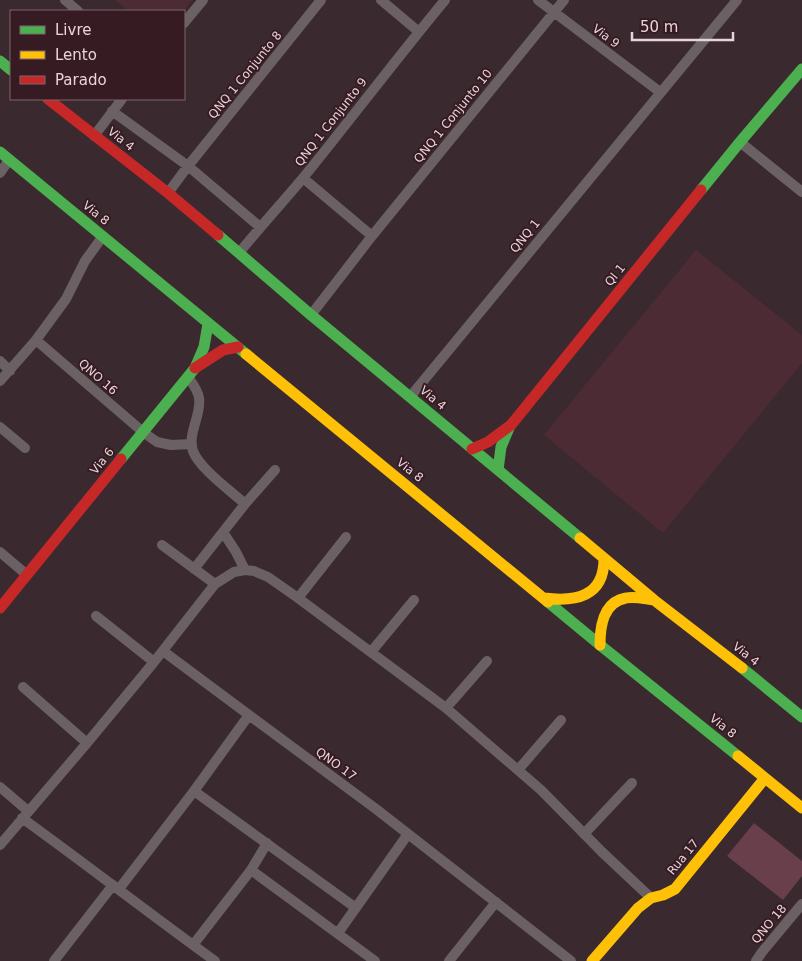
<svg xmlns="http://www.w3.org/2000/svg" width="802" height="961" viewBox="0 0 802 961" font-family="'DejaVu Sans',sans-serif">
  <style>
    .built { fill: #4c2b34 }
    .green { fill: #683f4a }
    .lines { fill: none; stroke-linecap: round; stroke-linejoin: round }
    .street { stroke: #6b6164; stroke-width: 10 }
    .fast { stroke: #4caf50; stroke-width: 11 }
    .slow { stroke: #ffc107; stroke-width: 11 }
    .jam { stroke: #c62828; stroke-width: 11 }
    .labels { text-anchor: middle; dominant-baseline: central; stroke-width: 4; stroke-linejoin: round; paint-order: stroke }
    .street-label { font-size: 12px; fill: #e8d4d9; stroke: #361b22 }
  </style>
  <rect width="100%" height="100%" fill="#3a2a2f"/>
  <path class="built" d="M115 0H192L183 11H129Z
    M696 250 802 335V363L663 533 544 435Z"/>
  <path class="green" d="M754 823 802 861V876L783 900 727 856Z"/>
  <g class="lines">
    <path class="street" d="M65 0 78 11
      M381 0 419 32
      M538 0 660 92
      M184 23 203 0
      M112 111 188 166 260 227
      M94 136 122 99
      M740 142 802 192
      M0 173 9 160
      M303 178 372 236
      M168 193 188 166 321 0
      M239 253C260 227 282 203 303 178 351 119 397 58 445 0
      M311 315 372 236 564 0
      M36 340 143 432 157 442 171 445 192 444
      M0 361 10 371
      M188 377C192 383 198 390 199 398 202 414 187 434 193 451 199 468 231 491 245 504
      M0 381 36 340 66 299 85 261 103 236
      M410 397 737 0
      M0 427 25 448
      M223 532 236 552 245 570
      M162 545 215 584
      M0 552 27 575
      M194 569 245 504 275 470
      M298 598 346 537
      M96 616 154 662
      M163 651 249 715 376 809 571 961
      M371 652 414 600
      M23 687 87 743
      M446 708 487 661
      M518 770 561 720
      M0 787 28 811
      M194 791 356 908
      M22 818C87 865 150 914 215 961
      M584 834 632 783
      M0 845 87 743 154 662 215 584 234 572 245 570 254 571 268 577 298 598 446 708 541 790 602 852 651 898
      M251 870 267 843
      M119 889 194 791 249 715
      M338 933 408 834
      M193 945 251 870 375 961
      M54 961 113 885
      M449 961 496 902
      M756 961 762 952 802 904"/>
    <path class="fast" d="M0 61 11 70
      M0 152 246 354
      M701 190 740 142 802 69
      M218 235 311 315 580 538
      M121 459 195 368 204 347 208 324
      M498 470 501 447 509 428
      M548 602 600 645 738 756
      M742 668 802 717"/>
    <path class="slow" d="M246 354 548 602
      M580 538 654 600 742 668
      M544 598C575 602 604 597 604 559
      M600 645C600 626 603 602 626 598 635 596 645 599 654 600
      M738 756 802 808
      M592 961 638 908 651 898 663 895 675 889 765 778"/>
    <path class="jam" d="M48 99 168 193 218 235
      M195 368 223 350 238 347
      M472 449 488 442 511 425 701 190
      M0 608 121 459"/>
  </g>
  <g class="labels">
    <g class="street-label">
      <text transform="translate(606 36) rotate(37)">Via 9</text>
      <text transform="translate(245 75) rotate(-51)">QNQ 1 Conjunto 8</text>
      <text transform="translate(453 116) rotate(-51)">QNQ 1 Conjunto 10</text>
      <text transform="translate(331 122) rotate(-52)">QNQ 1 Conjunto 9</text>
      <text transform="translate(121 139) rotate(38)">Via 4</text>
      <text transform="translate(96 213) rotate(39)">Via 8</text>
      <text transform="translate(525 236) rotate(-51)">QNQ 1</text>
      <text transform="translate(615 275) rotate(-51)">QI 1</text>
      <text transform="translate(98 377) rotate(41)">QNO 16</text>
      <text transform="translate(433 398) rotate(40)">Via 4</text>
      <text transform="translate(102 461) rotate(-51)">Via 6</text>
      <text transform="translate(410 470) rotate(39)">Via 8</text>
      <text transform="translate(746 654) rotate(38)">Via 4</text>
      <text transform="translate(723 726) rotate(39)">Via 8</text>
      <text transform="translate(336 764) rotate(36)">QNO 17</text>
      <text transform="translate(683 857) rotate(-51)">Rua 17</text>
      <text transform="translate(769 924) rotate(-50)">QNO 18</text>
    </g>
  </g>
  <rect x="10" y="10" width="175" height="90" fill="#361b22" stroke="#7d656b"/>
  <rect x="20" y="26" width="25" height="8" fill="#4caf50" stroke="#7d656b"/>
  <text x="55" y="35" font-size="15" fill="#e8d4d9">Livre</text>
  <rect x="20" y="51" width="25" height="8" fill="#ffc107" stroke="#7d656b"/>
  <text x="55" y="60" font-size="15" fill="#e8d4d9">Lento</text>
  <rect x="20" y="76" width="25" height="8" fill="#c62828" stroke="#7d656b"/>
  <text x="55" y="85" font-size="15" fill="#e8d4d9">Parado</text>
  <path d="M632 32v8h101v-8" fill="none" stroke="#e8d4d9" stroke-width="2.5"/>
  <text x="640" y="32" font-size="15" fill="#e8d4d9" stroke="#361b22" stroke-width="4" paint-order="stroke">50 m</text>
</svg>
